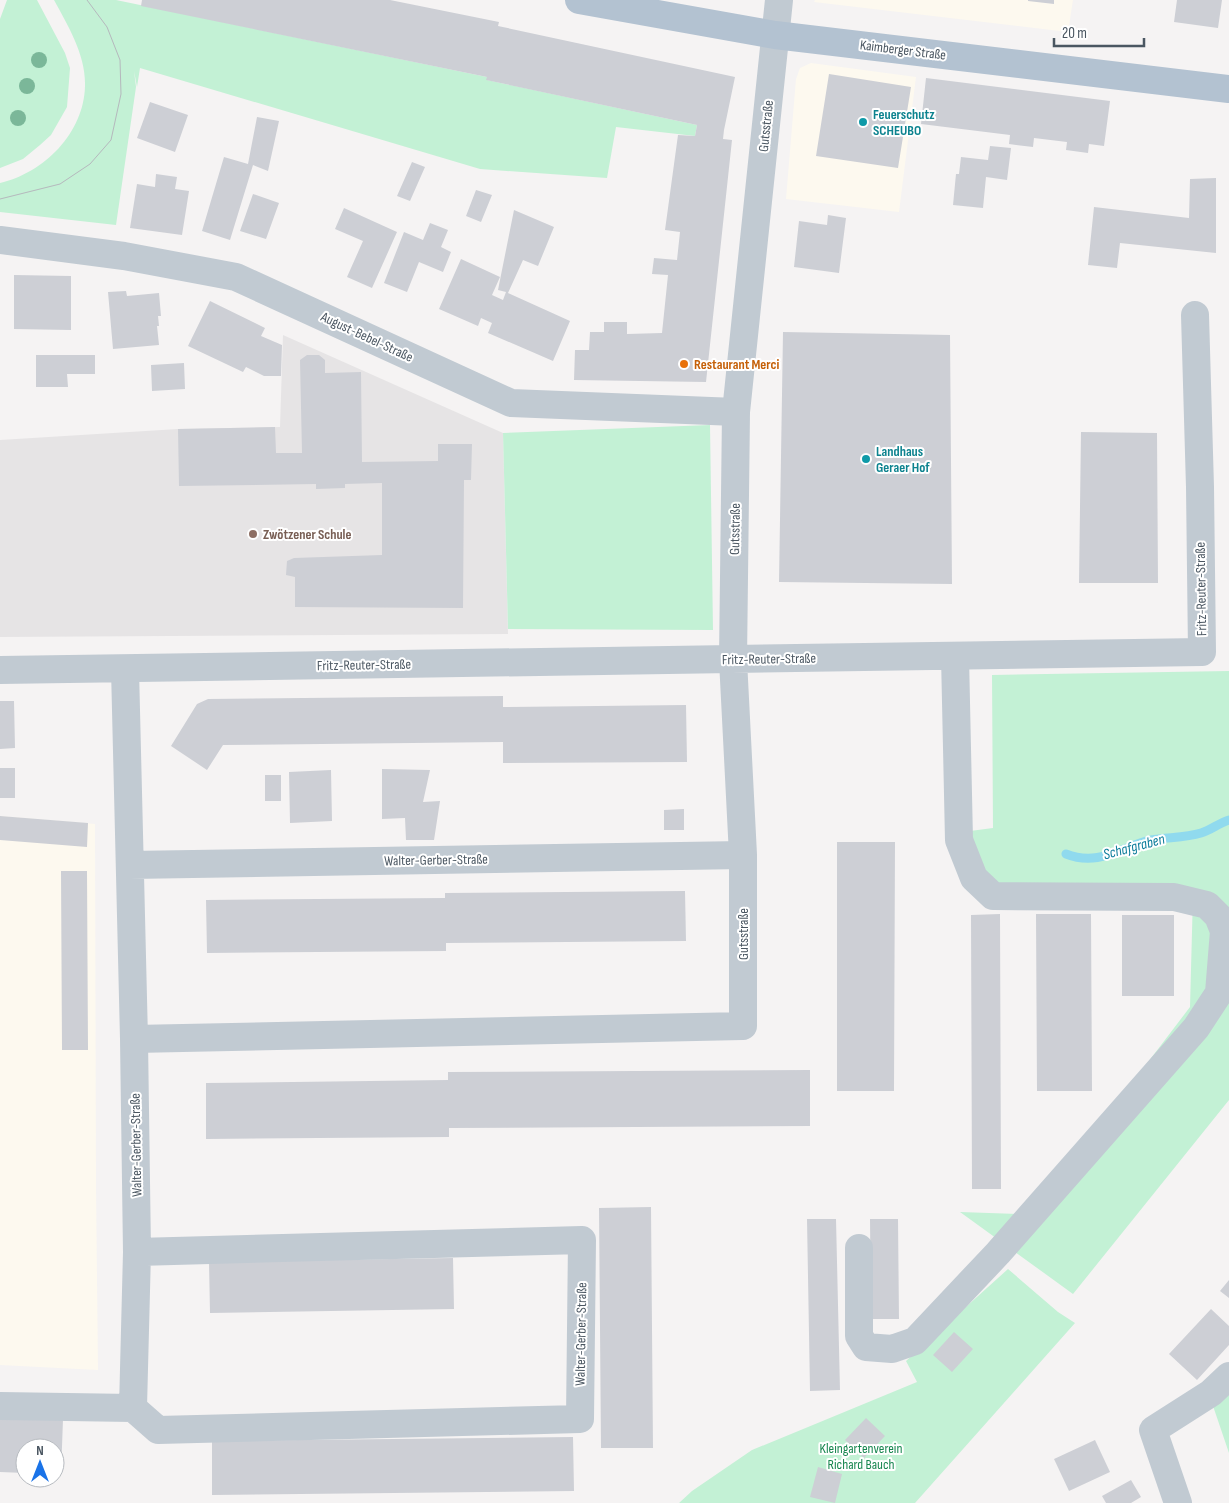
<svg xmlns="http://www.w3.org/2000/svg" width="1229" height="1503" viewBox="0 0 1229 1503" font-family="'Sofia Sans Condensed',sans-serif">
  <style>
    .commercial { fill: #fdf9ef }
    .education { fill: #e6e4e5 }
    .green { fill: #c3f1d5 }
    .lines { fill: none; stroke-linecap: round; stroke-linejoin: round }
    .stream { stroke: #90daee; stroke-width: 9 }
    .building { fill: #cdcfd5 }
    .minor { stroke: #c1cad2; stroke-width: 28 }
    .major { stroke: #b3c2d1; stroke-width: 28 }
    .tram { stroke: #b5b8bd; stroke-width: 1 }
    .tree { fill: #7bb799 }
    .culture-dot { fill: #0f9aa8; stroke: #fff; stroke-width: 2 }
    .food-dot { fill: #e8710a; stroke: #fff; stroke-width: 2 }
    .education-dot { fill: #8d6e63; stroke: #fff; stroke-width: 2 }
    .labels { text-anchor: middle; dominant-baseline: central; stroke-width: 4; stroke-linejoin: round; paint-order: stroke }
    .street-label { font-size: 14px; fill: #4a5661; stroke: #fff }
    .culture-label { font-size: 14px; font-weight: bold; fill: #0d838f; stroke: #fff; text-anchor: start }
    .food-label { font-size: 14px; font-weight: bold; fill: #c56008; stroke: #fff; text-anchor: start }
    .education-label { font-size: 14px; font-weight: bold; fill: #785e54; stroke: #fff; text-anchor: start }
    .park-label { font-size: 14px; fill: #17864f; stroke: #fff }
    .water-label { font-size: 15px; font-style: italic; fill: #0c7c9b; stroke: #fff }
  </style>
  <rect width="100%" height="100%" fill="#f5f3f3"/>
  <path class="commercial" d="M815 0H1073L1068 32 814 2Z
    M811 63 916 77 899 212 786 199 796 79 800 68Z
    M0 816 95 824 96 1187 98 1370 0 1365Z"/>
  <path class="education" d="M283 335 503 433 508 634 0 637V440L178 429 280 427Z"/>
  <path class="green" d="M7 0H37L65 53 70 68 67 107 51 135 40 145 23 159 0 168V19Z
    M54 0H116L487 77V80L697 125 695 136 616 127 607 178 480 169 140 68 137 87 134 71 136 87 116 225 0 212V183C44 173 84 133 85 86 86 55 68 26 54 0Z
    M710 425 713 630 508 629 503 433Z
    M1229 671V1100L1073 1294 960 1212 1021 1214 1053 1187 1190 1007 1193 894 1020 896 980 874 970 831 993 828 992 675Z
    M1008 1269 1058 1312 1075 1323 915 1503H679L692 1491 752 1450 917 1382 906 1361Z
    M1229 1387V1453L1212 1403Z"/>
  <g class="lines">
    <path class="stream" d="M1066 854C1099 867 1121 847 1151 840 1168 837 1185 838 1201 833 1211 830 1219 823 1229 820"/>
  </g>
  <path class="building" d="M142 0H390L499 22 498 26 735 77 724 130 723 139 732 140 706 382 574 380 575 350H589L590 332H604V322H627V334L662 333 668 275 652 274 654 258 677 260 680 232 665 230 678 135 695 136 697 125 486 80 487 77 141 6Z
    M1028 0H1054V4L1028 1Z
    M1177 0H1222L1218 28 1174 22Z
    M829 74 911 87 898 168 816 156Z
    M926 78 1110 101 1104 146 1089 144 1088 153 1066 150 1067 142 1034 138 1033 147 1009 144 1010 135 921 124Z
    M150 102 188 115 175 152 137 138Z
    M257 117 279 121 268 171 253 165 230 240 202 231 224 157 248 164Z
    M990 146 1011 148 1007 180 986 177 983 208 953 205 956 174H959L961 157 988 160Z
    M412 162 425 167 410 201 397 196Z
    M156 174 177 177 175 189 189 191 182 235 130 228 137 184 155 187Z
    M1216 178V253L1120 243 1117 268 1088 265 1094 207 1189 218 1190 179Z
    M476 190 492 195 481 222 466 216Z
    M253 194 279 203 266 239 240 231Z
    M344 208 397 232 372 288 347 277 363 241 335 229Z
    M514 210 554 227 538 266 523 260 508 293 570 321 553 361 488 333 492 323 481 318 478 326 439 309 461 259 500 277 492 295 503 300 506 292 498 290Z
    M828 215 846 218 839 273 794 267 799 221 827 225Z
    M430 223 448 230 441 247 451 252 443 272 419 262 407 292 384 283 404 232 423 240Z
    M14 275 71 276V330L14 329Z
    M126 291 127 296 159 293 161 316H158L159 326H157L159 345 113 349 108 292Z
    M210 301 265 328 261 336 282 345 281 376H264L246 367 243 372 188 346Z
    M783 332 950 335 952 584 779 582Z
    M36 355H95V374H67L68 387H36Z
    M307 355H319L325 360V373L361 372 362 462 438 461V444H472L471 480H464L463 608 295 607V577L286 575 287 561 294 558 382 555V483L345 484V488L316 489V484L179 486 178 429 275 427 276 453H302L300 360Z
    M184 363 185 389 152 391 151 365Z
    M1081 432 1157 433 1158 583H1079Z
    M503 696V707L686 705 687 762 503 763V742L223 745 207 770 171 746 197 704 208 699Z
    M0 701H14L15 748 0 749Z
    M0 768H15V798H0Z
    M382 769 430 770 423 802 440 801 434 840H406L405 818 382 819Z
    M331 770 332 821 290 823 289 772Z
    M265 775H281V801H265Z
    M684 809V830H664V810Z
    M0 816 88 823 87 847 0 840Z
    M837 842H895L894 1091H837Z
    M61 871H87L88 1050H62Z
    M685 891 686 941 446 943V951L207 953 206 900 445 898V893Z
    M1000 914 1001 1189H972L971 915Z
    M1036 914H1091L1092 1091H1037Z
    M1122 915H1174V996H1122Z
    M810 1070V1126L449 1128V1137L206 1139V1083L448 1080V1072Z
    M651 1207 653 1448H601L599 1208Z
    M807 1219H836L840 1390 810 1391Z
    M870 1219H898L899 1319H871Z
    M453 1258 454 1309 210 1313 209 1262Z
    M1229 1280V1298L1220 1291Z
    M1211 1309 1229 1326V1345L1197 1380 1169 1354Z
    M954 1332 973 1349 952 1372 933 1355Z
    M0 1417 63 1419 61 1474H55V1448H25V1473L0 1472Z
    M866 1418 885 1436 864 1458 845 1440Z
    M573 1437 574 1491 212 1495V1441Z
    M1095 1440 1110 1472 1069 1491 1054 1459Z
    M818 1467 842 1474 835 1503 810 1497Z
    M1131 1480 1141 1497 1131 1503H1106L1102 1496Z"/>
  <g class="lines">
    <path class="minor" d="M0 240 124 256 236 277 511 403 736 412
      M125 669 134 1039 137 1252 133 1408
      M0 670 1202 652 1200 487 1195 315
      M130 865 743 855
      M134 1039 743 1026V855L733 660 736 412 779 0
      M859 1248V1336L866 1347 892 1349 915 1341 998 1253 1196 1028 1219 993 1224 931 1218 916 1207 905 1174 897 993 896 974 878 959 840 955 656
      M0 1406 133 1408 158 1430 580 1419 582 1240 137 1252
      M1178 1503 1153 1430 1211 1393 1229 1376"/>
    <path class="major" d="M579 0 775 35 1229 89"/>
    <path class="tram" d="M0 199 60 184 90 164 111 140 121 94 120 60 107 27 87 0"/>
  </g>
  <g class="tree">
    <circle cx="39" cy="60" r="8"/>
    <circle cx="27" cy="86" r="8"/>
    <circle cx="18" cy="118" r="8"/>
  </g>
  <g class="culture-dot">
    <circle cx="863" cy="122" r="5"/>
    <circle cx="866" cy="459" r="5"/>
  </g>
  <circle class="food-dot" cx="684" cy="364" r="5"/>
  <circle class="education-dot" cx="253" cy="534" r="5"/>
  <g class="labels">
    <g class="street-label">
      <text transform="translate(903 50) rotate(7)">Kaimberger Straße</text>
      <text transform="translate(766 126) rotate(-84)">Gutsstraße</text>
      <text transform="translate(367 337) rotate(25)">August-Bebel-Straße</text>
      <text transform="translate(735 529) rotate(-89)">Gutsstraße</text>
      <text transform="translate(1201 589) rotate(-91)">Fritz-Reuter-Straße</text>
      <text transform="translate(769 659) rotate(-1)">Fritz-Reuter-Straße</text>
      <text transform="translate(364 665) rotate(-1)">Fritz-Reuter-Straße</text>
      <text transform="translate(436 860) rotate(-1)">Walter-Gerber-Straße</text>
      <text transform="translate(743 934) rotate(-90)">Gutsstraße</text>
      <text transform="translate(136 1145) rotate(-91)">Walter-Gerber-Straße</text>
      <text transform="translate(581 1334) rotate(-89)">Walter-Gerber-Straße</text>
    </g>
    <g class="culture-label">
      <text x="873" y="114">Feuerschutz<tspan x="873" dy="16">SCHEUBO</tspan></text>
      <text x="876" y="451">Landhaus<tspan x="876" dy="16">Geraer Hof</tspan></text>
    </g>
    <g class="food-label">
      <text x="694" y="364">Restaurant Merci</text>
    </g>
    <g class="education-label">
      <text x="263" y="534">Zwötzener Schule</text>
    </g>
    <g class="park-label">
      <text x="861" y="1448">Kleingartenverein<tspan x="861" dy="16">Richard Bauch</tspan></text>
    </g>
    <g class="water-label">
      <text transform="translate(1134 847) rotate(-15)">Schafgraben</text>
    </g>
  </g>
  <g transform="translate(40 1463)"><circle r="24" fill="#ffffff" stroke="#b7bbc0"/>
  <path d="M0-4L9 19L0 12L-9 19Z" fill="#1a73e8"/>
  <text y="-8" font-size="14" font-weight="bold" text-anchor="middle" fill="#4a5661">N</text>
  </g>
  <path d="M1054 38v8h90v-8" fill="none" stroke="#4a5661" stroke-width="2.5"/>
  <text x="1062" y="38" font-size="15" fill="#4a5661" stroke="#ffffff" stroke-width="4" paint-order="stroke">20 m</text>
</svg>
